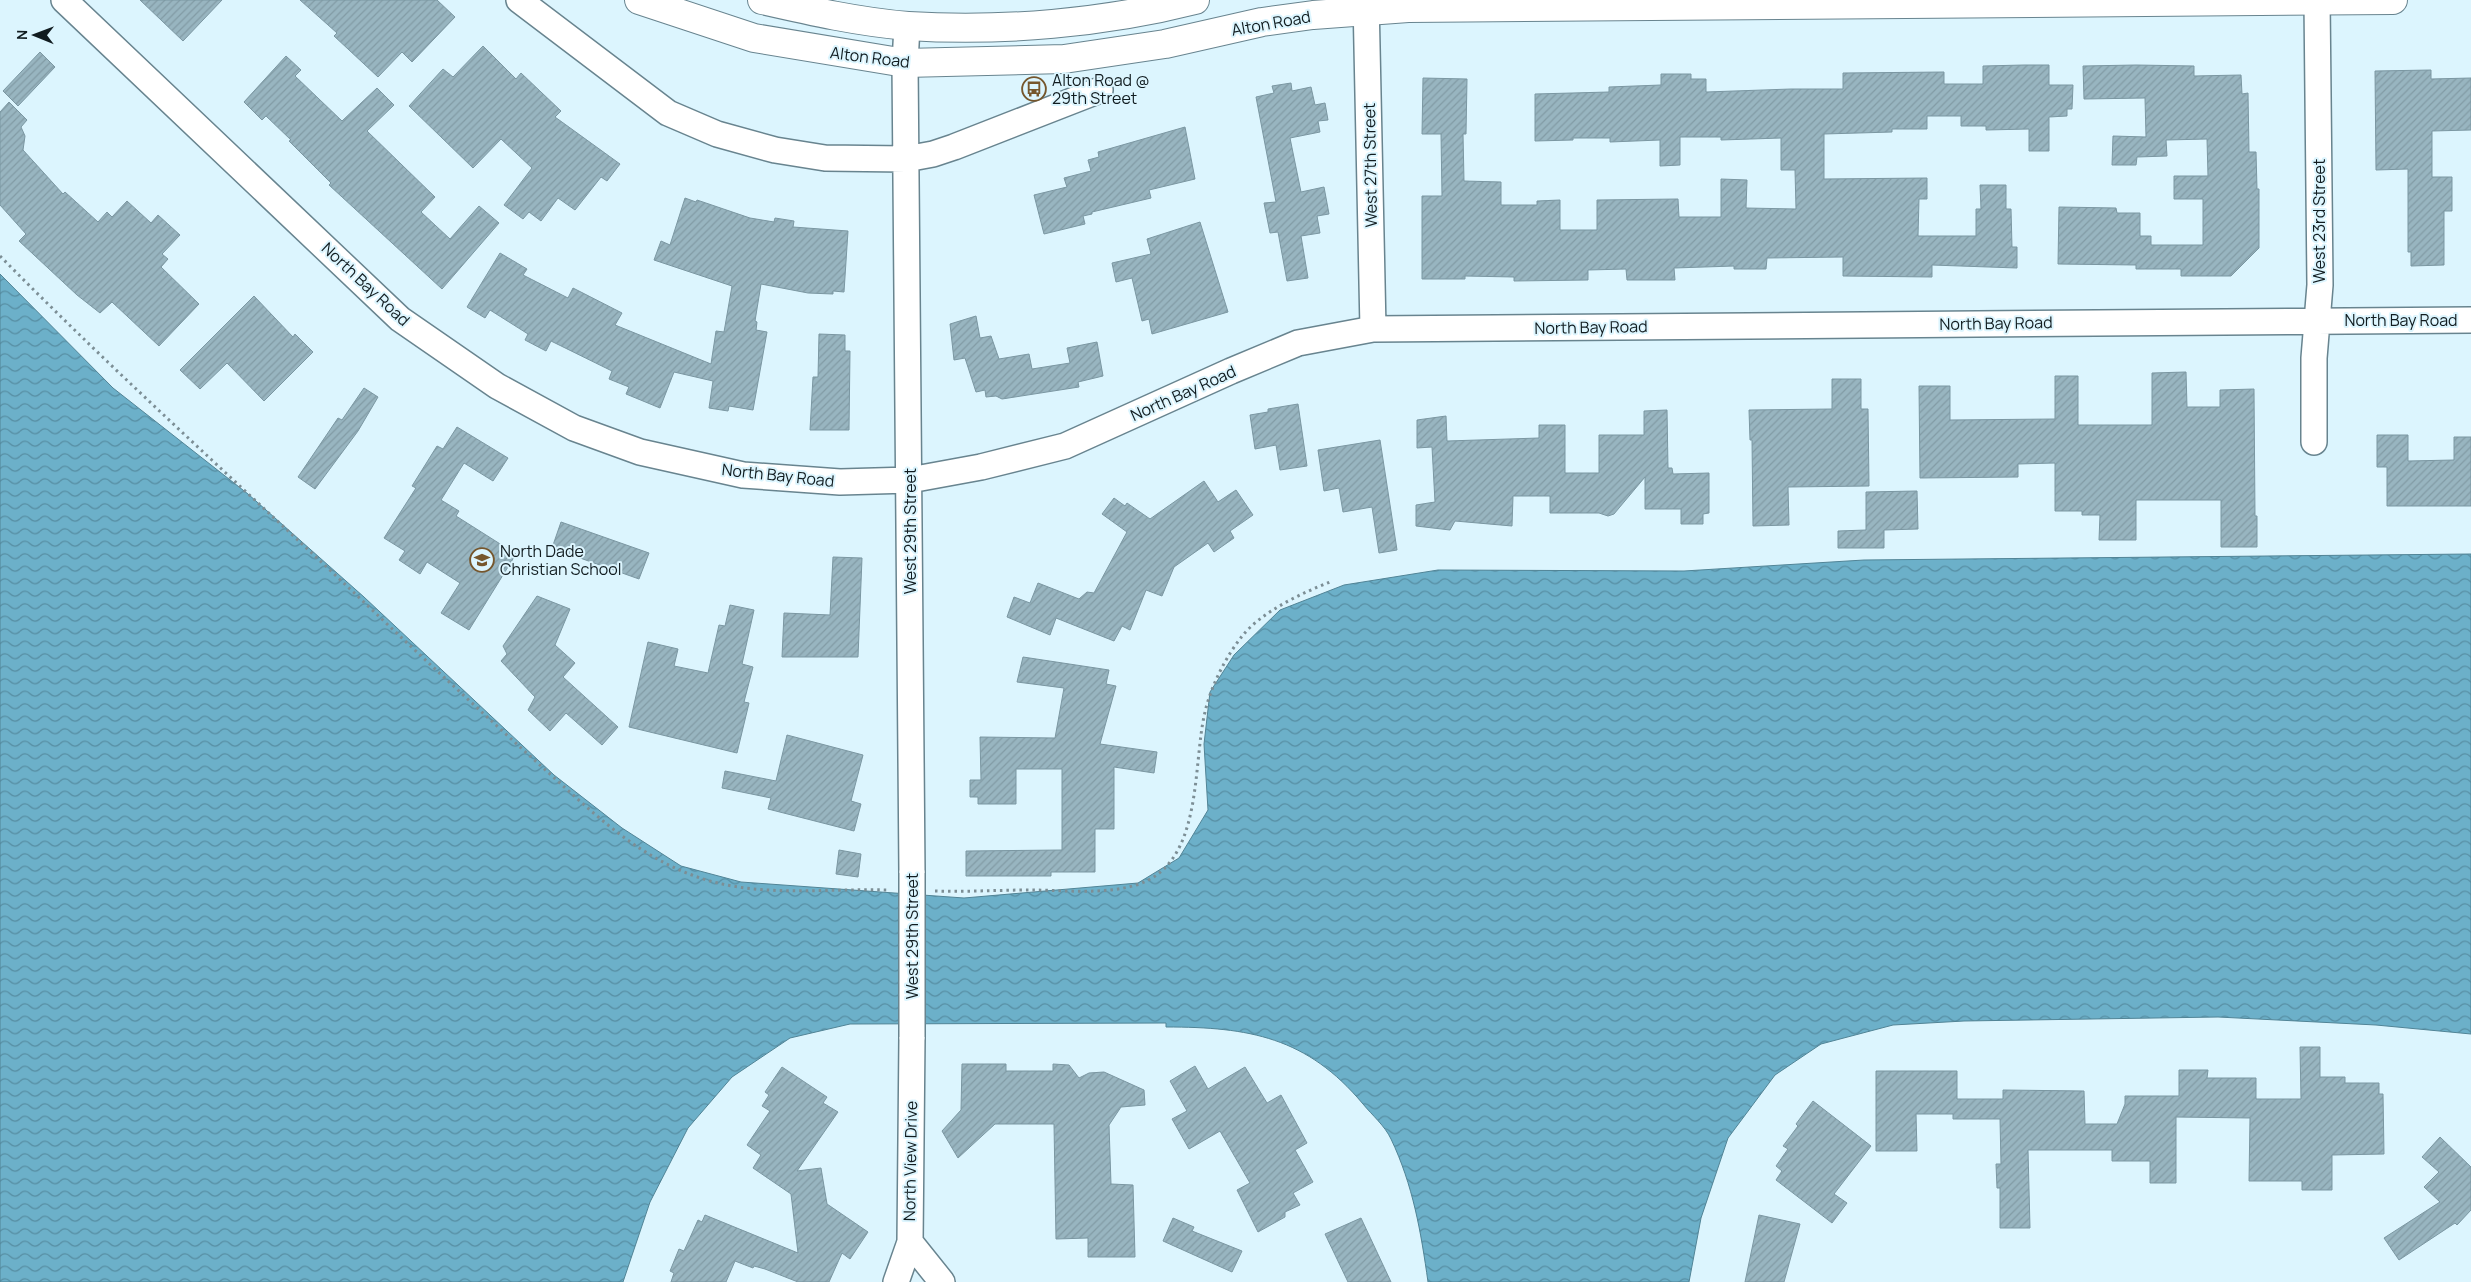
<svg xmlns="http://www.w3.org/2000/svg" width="2471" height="1282" viewBox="0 0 2471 1282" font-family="Manrope,sans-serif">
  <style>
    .water { fill: url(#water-waves); stroke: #518496 }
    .building { fill: url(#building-hatch); stroke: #7b97a2 }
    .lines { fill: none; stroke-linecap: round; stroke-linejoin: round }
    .minor-casing { stroke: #68848f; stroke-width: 28 }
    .highway-casing { stroke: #68848f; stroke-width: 30 }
    .path { stroke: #7c8e95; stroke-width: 3; stroke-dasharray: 2.5 4; stroke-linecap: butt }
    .minor { stroke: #fff; stroke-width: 25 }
    .highway { stroke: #fff; stroke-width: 28 }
    .minor-bridge-casing { stroke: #68848f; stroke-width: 28; stroke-linecap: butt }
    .minor-bridge { stroke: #fff; stroke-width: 25 }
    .labels { text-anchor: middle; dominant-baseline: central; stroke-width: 4; stroke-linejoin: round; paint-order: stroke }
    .street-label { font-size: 16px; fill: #111c20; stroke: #dcf5fe }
    .poi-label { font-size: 16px; fill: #111c20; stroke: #dcf5fe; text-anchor: start }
  </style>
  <defs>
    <pattern id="water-waves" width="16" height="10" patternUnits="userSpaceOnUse" patternTransform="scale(1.25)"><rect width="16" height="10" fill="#6cb0c9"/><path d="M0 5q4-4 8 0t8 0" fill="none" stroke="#578ea3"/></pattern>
    <pattern id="building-hatch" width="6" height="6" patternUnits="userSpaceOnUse" patternTransform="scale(1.25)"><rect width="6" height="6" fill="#98b5c0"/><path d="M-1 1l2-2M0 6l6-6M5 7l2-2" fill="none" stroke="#829ba5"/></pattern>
  </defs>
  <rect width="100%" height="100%" fill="#dcf5fe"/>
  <path class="water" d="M0 274 113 388 248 494 364 597 554 775 622 828 681 866 741 882 964 898 1138 883 1179 858 1208 810 1204 744 1210 692 1234 655 1280 610 1344 585 1438 570 1684 571 1864 560 2471 554V1034L2376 1025 2218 1017 1964 1021 1893 1025 1821 1044 1775 1075 1728 1138 1701 1218 1689 1282H1428C1421 1232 1413 1185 1391 1139 1385 1126 1372 1115 1363 1104 1307 1037 1249 1027 1166 1027V1023L850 1024 790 1038 732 1077 688 1128 650 1202 623 1282H0Z"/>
  <path class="building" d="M140 0H222L183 41Z
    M300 0H437L455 17 412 62 402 52 378 77 334 36 337 33Z
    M483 46 516 79 521 73 561 111 555 117 620 164 607 181 601 177 575 210 558 198 541 221 529 212 523 219 504 205 532 168 501 139 473 168 409 106 443 69 453 77Z
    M40 52 55 67 18 106 3 91Z
    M286 56 301 70 295 76 342 121 377 88 394 105 367 131 435 197 421 212 450 239 479 206 499 223 442 289 329 185 331 183 289 141 291 140 266 116 262 120 244 102Z
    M2024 65H2049V85H2073L2072 109H2067V116L2049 117V151H2029V129L1986 130V126H1961V116H1927V129H1892V132L1824 134V179L1927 178V199H1919L1918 236H1976V209H1981L1980 185H2006V209H2011L2012 247H2017V268L1932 265V277L1843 276V257L1767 258 1766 269H1734V266L1674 268 1675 280H1627L1626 269 1588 270V280L1514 281V277L1465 276V279H1422V196H1442L1441 134H1422L1423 78 1467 79 1466 134H1463L1464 181 1501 182V205H1537V201L1560 200V230H1597V200L1678 199 1679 217H1721V179L1747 180 1746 208 1796 209 1795 170H1781V138L1721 140V137H1680V165L1660 166V140L1610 142V138H1573V140L1535 141V94L1609 92V87L1661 85V74H1691V79H1706V92L1791 89H1843V73L1944 72V84H1983V66Z
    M2136 65 2194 66V76L2241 75 2242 94 2248 93 2249 152H2256L2257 189H2259V248L2231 276H2181V269H2136V265L2058 264 2059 207 2116 208 2117 213H2140V236H2151V245H2203V199H2174V176H2208L2207 139 2166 140 2167 156 2137 157 2136 165H2112L2113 136 2146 137 2145 98 2084 99 2083 66Z
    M2431 70V79L2471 78V130L2432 131V177H2452V211H2444V265L2411 266V252H2408V169L2376 170 2375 71Z
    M1291 83 1292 91 1311 87 1315 105 1325 103 1328 120 1318 121 1320 132 1290 138 1301 192 1324 187 1329 214 1317 216 1320 233 1301 236 1308 278 1287 281 1278 232 1270 233 1264 203 1276 202 1256 97 1274 93 1272 86Z
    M9 102 27 120 21 127 25 136 23 150 63 194 65 192 98 222 107 212 112 217 127 201 151 223 158 215 180 235 162 254 168 259 161 267 199 304 159 346 112 302 100 313 77 295 19 241 26 234 0 205V112Z
    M1185 127 1195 179 1149 190 1151 198 1092 212V214L1083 216 1085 224 1044 234 1034 195 1067 187 1064 178 1091 171 1088 160 1099 157 1098 152Z
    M685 198 696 202 697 200 750 218 774 222 775 218 794 221 793 227 848 231 844 292 833 291V294L808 293 761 284 755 321 757 322 756 330 767 332 753 410 729 406 728 411 709 408 713 381 674 372 660 408 626 394 629 387 609 379 612 371 551 341 546 351 525 340 528 334 490 310 485 318 467 307 500 253 527 269 523 275 568 298 573 288 622 313 615 325 711 364 716 331 724 332 732 286 654 260 661 241 670 245Z
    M1200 222 1228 312 1152 334 1149 319 1142 321 1132 278 1116 282 1112 263 1151 254 1147 239Z
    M254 296 293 337 295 334 313 352 264 401 227 363 200 389 180 370Z
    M976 316 980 338 991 336 999 359 1029 354 1032 369 1070 363 1067 348 1097 342 1103 376 1078 382 1079 387 1002 399 996 396 986 397 985 390 976 392 965 358 954 360 950 324Z
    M819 334 845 335V351H850L849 430H810L813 377H818Z
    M2186 372 2187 407H2220V390L2254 389 2255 516H2257V547H2221V500H2136V540H2099L2100 515H2082V511H2055V463L2018 464V477L1920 478 1919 386H1950V420L2055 419V376H2078V425H2152V373Z
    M1832 379H1861V409H1868L1869 486 1788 487 1789 525 1753 526 1752 440H1750L1749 410 1832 409Z
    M364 388 378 397 358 431 315 489 298 477 338 418 342 420Z
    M1298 404 1307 466 1280 470 1276 445 1255 449 1250 415 1268 412V409Z
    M1667 410 1668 468H1672L1673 474 1709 473V513L1703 514V524H1681V509H1645V477L1614 514 1608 516 1599 513H1550V496H1513L1512 526 1455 521 1450 530 1416 526V505L1435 502 1432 447 1417 448V420L1446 416 1447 441 1539 438V425H1565V473H1599V435H1644V411Z
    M457 427 508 458 493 481 464 463 441 500 459 511 456 516 516 554 469 630 441 613 460 583 427 562 420 574 399 560 405 551 384 538 416 488 412 486 437 446 443 449Z
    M2377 435H2408V461L2454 460V437H2471V506H2387V467H2377Z
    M1380 440 1397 550 1379 553 1372 507 1343 512 1339 488 1324 491 1318 450Z
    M1204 481 1218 502 1236 490 1253 515 1230 531 1234 538 1214 552 1208 543 1174 567 1162 596 1146 590 1130 630 1122 626 1114 641 1056 618 1050 635 1007 617 1014 597 1030 603 1038 583 1079 599 1087 592 1094 593 1127 532 1102 514 1114 498 1125 506 1127 503 1150 519Z
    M1917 491 1918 529 1884 530V548H1838V531L1866 530V492Z
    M561 522 649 553 639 579 552 548Z
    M833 557 862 558 858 657H782L784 613 830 615Z
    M537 596 570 609 555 645 575 663 563 677 618 727 602 745 566 713 550 731 528 710 535 697 501 661 507 654 503 646Z
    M730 605 754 610 742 664 753 667 744 702 749 703 737 753 629 727 648 642 678 649 674 666 708 673 719 625 725 626Z
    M1023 657 1109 670 1106 684 1116 686 1100 744 1157 752 1154 773 1114 767V829H1095V872H1051V876H966V851L1062 850V769H1016V804H978V797H970V780H981L980 737 1055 738 1064 688 1017 682Z
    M787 735 863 755 851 801 861 804 854 831 768 809 771 798 722 788 725 771 776 781Z
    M839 850 861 854 858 877 836 874Z
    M2300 1047H2320V1077H2345V1083H2379V1094H2383L2384 1154 2332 1155V1190H2302V1181H2249L2250 1118 2176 1117V1183H2150V1161H2112V1150H2028L2030 1228H2000V1188H1997L1996 1164H2001L2000 1119H1953V1114H1916L1917 1151H1876V1071H1957V1099H2003V1090L2084 1091 2085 1124H2117L2125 1104V1096H2179V1070H2208L2207 1078H2256V1099H2301Z
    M962 1064H1006V1071H1053V1064L1069 1065 1079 1078 1089 1073 1104 1072 1144 1090 1145 1105 1121 1107 1109 1125 1111 1184 1133 1185 1135 1257H1088V1238L1056 1239 1054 1124H995L958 1158 942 1131 961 1110Z
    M1195 1066 1208 1089 1245 1067 1267 1103 1281 1095 1307 1143 1295 1150 1313 1182 1293 1193 1300 1205 1285 1212V1217L1258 1232 1237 1190 1250 1183 1220 1131 1189 1149 1172 1119 1187 1111 1170 1081Z
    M782 1067 827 1097 823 1103 838 1112 797 1171 821 1168 827 1204 868 1232 850 1259 842 1253 829 1282H798L765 1269 754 1266 753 1268 735 1261 726 1282H671L674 1273 670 1271 679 1249 684 1251 698 1220 702 1222 705 1215 798 1253 791 1194 753 1168 761 1155 747 1145 770 1111 762 1106 769 1095 765 1092Z
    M1813 1101 1871 1146 1834 1194 1847 1203 1832 1223 1776 1180 1782 1171 1776 1166 1788 1149 1783 1146 1798 1126 1796 1124Z
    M2440 1137 2471 1167V1210L2457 1225 2455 1223 2399 1260 2384 1238 2440 1202 2424 1187 2439 1172 2422 1157Z
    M1759 1215 1800 1224 1784 1282H1745Z
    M1173 1218 1194 1227 1192 1231 1242 1251 1232 1272 1163 1241Z
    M1361 1218 1391 1282H1348L1325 1234Z"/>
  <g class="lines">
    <g class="minor-casing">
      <path id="minor" d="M64 0 400 319 497 386 574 428 640 452 743 475 840 482 910 480 981 467 1065 446 1231 371 1298 343 1373 329 2471 320
        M519 0 668 113 717 134 775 150 825 158 906 159 933 154 954 147 1100 90
        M1366 0 1373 329
        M907 26 905 63 912 873
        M2314 442V358L2320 285 2317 0
        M910 1242 942 1282
        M896 1282 910 1242 912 1037"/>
    </g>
    <g class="highway-casing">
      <path id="highway" d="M639 0 754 38 905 63 1064 59 1165 44 1262 22 1313 15 1408 8 2393 0
        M762 0C810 11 859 22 908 26 1001 32 1105 23 1195 0"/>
    </g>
    <path class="path" d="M0 256C125 383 258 501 387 624 438 672 489 719 541 766 587 807 632 853 692 875 754 899 823 888 888 890
      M935 891C967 892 998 890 1030 890 1064 890 1103 895 1136 885 1204 865 1192 766 1205 712 1211 686 1226 656 1243 635 1263 611 1302 593 1330 582"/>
    <use href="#minor" class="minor"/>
    <use href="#highway" class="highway"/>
    <g class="minor-bridge-casing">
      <path id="minor-bridge" d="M912 873V1037"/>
    </g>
    <use href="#minor-bridge" class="minor-bridge"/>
  </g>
  <defs>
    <g id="bus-ring" transform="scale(1.25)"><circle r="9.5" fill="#dcf5fe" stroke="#76562c" stroke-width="1.5"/><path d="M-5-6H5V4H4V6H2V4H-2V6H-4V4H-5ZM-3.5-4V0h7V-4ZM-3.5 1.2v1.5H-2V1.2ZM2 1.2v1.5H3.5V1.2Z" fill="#76562c"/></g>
    <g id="school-ring" transform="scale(1.25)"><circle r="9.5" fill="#dcf5fe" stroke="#76562c" stroke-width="1.5"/><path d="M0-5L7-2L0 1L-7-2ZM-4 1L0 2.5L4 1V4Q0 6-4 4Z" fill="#76562c"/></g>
  </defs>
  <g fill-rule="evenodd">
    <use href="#bus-ring" x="1034" y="89"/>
    <use href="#school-ring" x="482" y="560"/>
  </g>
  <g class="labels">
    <g class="street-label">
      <text transform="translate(1271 23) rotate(-10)">Alton Road</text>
      <text transform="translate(870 57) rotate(7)">Alton Road</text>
      <text transform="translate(1370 165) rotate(-91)">West 27th Street</text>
      <text transform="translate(2319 221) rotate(-90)">West 23rd Street</text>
      <text transform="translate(366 284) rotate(43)">North Bay Road</text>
      <text x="2401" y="320">North Bay Road</text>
      <text transform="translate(1996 323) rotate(-1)">North Bay Road</text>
      <text transform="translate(1591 327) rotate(-1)">North Bay Road</text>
      <text transform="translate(1183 393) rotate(-24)">North Bay Road</text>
      <text transform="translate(778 475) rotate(6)">North Bay Road</text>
      <text transform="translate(910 531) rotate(-90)">West 29th Street</text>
      <text transform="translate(912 936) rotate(-90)">West 29th Street</text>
      <text transform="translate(910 1161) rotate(-89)">North View Drive</text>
    </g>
    <g class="poi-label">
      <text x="1052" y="80">Alton Road @<tspan x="1052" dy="18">29th Street</tspan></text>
      <text x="500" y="551">North Dade<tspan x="500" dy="18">Christian School</tspan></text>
    </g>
  </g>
  <g transform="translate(35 35) rotate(271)" stroke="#dcf5fe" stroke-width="4" paint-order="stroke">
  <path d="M0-4L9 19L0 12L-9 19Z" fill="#111c20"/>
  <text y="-8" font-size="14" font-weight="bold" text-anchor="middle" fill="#111c20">N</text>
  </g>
</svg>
